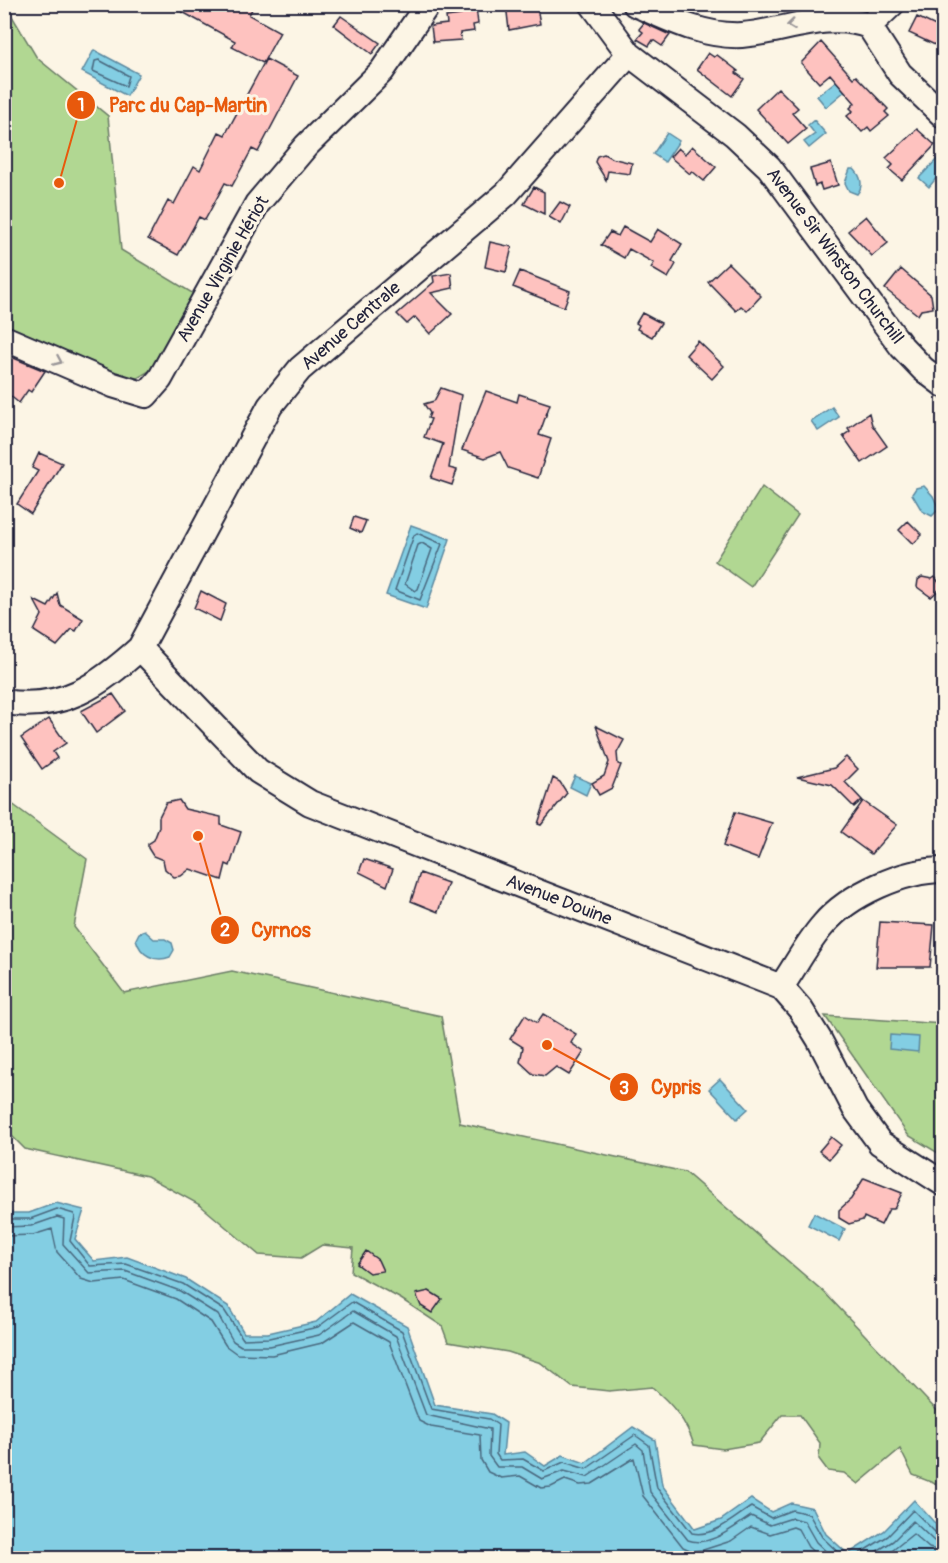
<svg xmlns="http://www.w3.org/2000/svg" width="948" height="1563" viewBox="0 0 948 1563" font-family="Pangolin,sans-serif">
  <style>
    .green { fill: #b1d792; stroke: #6a7c66; stroke-width: 1.5 }
    .water { fill: #83cee3; stroke: #5c89a0; stroke-width: 1.5 }
    .lines { fill: none; stroke-linecap: round; stroke-linejoin: round }
    .shore { stroke: #49677e; stroke-width: 1.5 }
    .building { fill: #fec2bf; stroke: #22223b; stroke-width: 1.5 }
    .minor-casing { stroke: #22223b; stroke-width: 28 }
    .minor { stroke: #fcf5e5; stroke-width: 24 }
    .oneway { stroke: #9a9698 }
    .labels { text-anchor: middle; dominant-baseline: central; stroke-width: 6; stroke-linejoin: round; paint-order: stroke }
    .street-label { font-size: 18px; fill: #22223b; stroke: #fcf5e5 }
    .leader { fill: none; stroke: #e8590c; stroke-width: 2 }
    .callout-dot { fill: #e8590c; stroke: #fcf5e5; stroke-width: 2 }
    .mark-label { font-size: 18px; text-anchor: middle; font-weight: bold; fill: #fff }
    .callout-label { font-size: 20px; text-anchor: middle; font-weight: bold; fill: #e8590c; stroke: #fcf5e5; stroke-width: 6; stroke-linejoin: round; paint-order: stroke }
  </style>
  <rect width="100%" height="100%" fill="#fcf5e5"/>
  <filter id="ink" filterUnits="userSpaceOnUse"><feTurbulence type="fractalNoise" baseFrequency=".0167" numOctaves="2"/><feDisplacementMap in="SourceGraphic" scale="12" xChannelSelector="R" yChannelSelector="G"/><feConvolveMatrix kernelMatrix="1 2 1 2 8 2 1 2 1" color-interpolation-filters="sRGB"/></filter>
  <g filter="url(#ink)">
    <path class="green" d="M4 11 12 16 37 58 108 116 121 250 194 294 156 367 131 382 5 329Z
      M762 487 798 515 751 587 715 561Z
      M4 798 87 859 74 927 124 993 232 971 441 1016 460 1123 685 1172 825 1293 943 1417V1487L913 1475 900 1449 858 1484 844 1473 828 1471 819 1459 820 1443 800 1415H782L759 1443 723 1449 694 1445C686 1420 672 1404 652 1387L609 1391 572 1387 541 1363 508 1352 448 1342 442 1326 401 1299 351 1272 353 1248 322 1245 301 1258 259 1255 200 1205 147 1176 25 1149 5 1129Z
      M825 1016 943 1024V1156L908 1135Z"/>
    <path class="water" d="M94 50 139 74 127 96 82 72Z
      M836 81 845 91 826 107 817 96Z
      M814 120 826 134 809 148 804 142 815 134 808 125Z
      M667 133 679 141 665 162 653 154Z
      M940 156 943 159V170L929 187 919 178Z
      M850 169H854C861 176 864 186 857 194L849 191 845 183Z
      M832 407 839 417 818 431 811 421Z
      M924 486 933 496 939 509 932 516 922 511 912 494 916 488Z
      M411 525 450 539 426 609 386 595Z
      M575 776 591 783 586 795 570 787Z
      M145 931 154 939H165L172 943 174 950 170 957C155 963 140 955 136 939L139 933Z
      M890 1035 919 1037 918 1052 889 1049Z
      M720 1079 748 1109 737 1119 709 1089Z
      M56 1203 84 1210 75 1239 94 1261 127 1257 186 1279 228 1306 244 1333H268L316 1322 350 1294 407 1326 435 1405 492 1414 506 1423 503 1455 525 1452 545 1466 563 1455 585 1463 633 1427 655 1440 662 1485 695 1529 721 1520 751 1499 771 1512 791 1503 813 1508 826 1534 848 1554 884 1531 914 1500 943 1532V1558H5V1213H29Z
      M814 1213 845 1229 839 1241 808 1225Z"/>
    <g class="lines">
      <path class="shore" d="M99 60 129 76 126 86 93 71 95 61Z
        M417 533 442 544 420 600 395 590 414 535Z
        M422 543 432 549 418 589 415 591 405 584 418 545Z
        M4 1219H30L57 1209 74 1214 75 1217 70 1241 90 1266 126 1264 183 1284 224 1310 243 1339 269 1338 318 1327 352 1302 402 1331 431 1409 489 1419 498 1425 496 1454 500 1460 523 1459 544 1471 564 1462 586 1469 635 1435 649 1445 657 1488 692 1533C713 1538 735 1517 751 1507L771 1518 792 1510 809 1514 822 1537 844 1558
        M4 1227 31 1226 57 1217 64 1219 63 1244 89 1273 125 1271 180 1291 218 1315 233 1341 241 1346H270L319 1335 353 1311 396 1336 426 1415 490 1429 489 1456 497 1467H522L542 1479 564 1471 587 1477 636 1444 643 1450 650 1492 688 1540C709 1548 734 1527 751 1516L770 1525 792 1518 804 1521 816 1542 833 1558
        M4 1236 33 1235 52 1229 57 1252 81 1279 94 1283 124 1280 176 1299 211 1322 226 1346 237 1354 272 1355 322 1343 354 1322 389 1342 419 1421 431 1427 480 1435 481 1460 488 1472 501 1478 520 1476 541 1488 551 1487 565 1480 580 1485 592 1484 634 1458 643 1496 683 1547 692 1551 703 1550 731 1541 751 1527 770 1534 793 1527 798 1529 808 1547 820 1558
        M852 1558 888 1536 913 1510 937 1534 944 1535
        M866 1558 893 1541 913 1521 934 1541 944 1543
        M883 1558 913 1534 929 1548 944 1552"/>
    </g>
    <path class="building" d="M168 4H244L252 9 249 15 280 32 263 63 232 47 235 41Z
      M506 4H521V9L537 7 540 24 509 30Z
      M476 7 478 24 473 25 474 31 460 33 461 40 433 42 431 26 447 24 446 17 461 15V9Z
      M341 16 380 43 372 54 334 25Z
      M917 17 942 29 935 45 909 33Z
      M644 23 670 35 662 46 653 40 649 46 637 39 643 32 639 29Z
      M821 42 853 78 856 76 888 109 885 112 889 116 871 131 868 127 862 132 847 116 853 111 850 108 855 103 830 74 819 83 801 63Z
      M708 53 714 57 717 55 738 71 736 73 744 79 732 96 697 69Z
      M266 59 298 76 258 152 252 149 232 186 225 183 205 220 199 217 178 255 148 239 168 201 174 204 194 166 200 170 219 132 225 135Z
      M778 88 798 108 792 113 806 129 788 144 756 109Z
      M917 129 935 145 902 180 889 169 893 165 886 158Z
      M692 146 716 167 704 181 692 171 690 174 670 157 678 148 685 154Z
      M604 154 611 158 632 163 630 174 608 171 606 180 595 162 597 156Z
      M831 163 838 185 822 190 820 184 815 186 810 169Z
      M534 187 544 192V214L524 204Z
      M560 202 570 207 561 224 549 217Z
      M866 216 888 243 872 256 848 231Z
      M623 227 650 242 658 229 682 244 672 261 676 264 668 278 651 268 654 263 629 249 624 258 601 245 610 232 618 236Z
      M490 242 512 247 506 272 485 267Z
      M728 263 761 296 747 311 741 306 736 311 708 282Z
      M901 269 931 295 933 308 921 310 918 315 885 289Z
      M520 271 570 291 564 307 513 287Z
      M451 273 453 288 431 293 452 314 430 334 415 317 407 324 397 314 434 282 433 276Z
      M642 313 661 323 652 337 637 329 639 325 636 323Z
      M698 341 724 366 712 379 686 355Z
      M4 354 45 371 31 392 28 390 19 403 4 391Z
      M441 388 461 395 449 468 457 470 452 485 431 478 443 444 424 437 431 419 428 418 430 413 424 404 434 401Z
      M486 391 517 402 519 394 550 404 539 435 551 439 538 478 508 468 500 452 485 458 462 450Z
      M869 413 872 425 887 446 862 463 843 436 850 431 848 428Z
      M39 453 62 463 31 514 17 504 38 471 32 468Z
      M354 517 366 521 361 533 350 528Z
      M908 521 922 535 913 544 899 530Z
      M922 577 932 579 935 577 942 587 931 597 917 587 918 580Z
      M201 591 226 604 220 621 194 608Z
      M57 593 60 605 83 619 76 631 72 629 57 646 34 631 42 615 34 600 48 607Z
      M113 694 125 711 96 733 81 711Z
      M49 719 66 743 53 752 57 758 42 769 21 738Z
      M596 726 624 740 617 753 618 764 621 765 612 788 599 795 592 783 604 776 609 762Z
      M846 757 858 769 845 782 862 800 854 807 832 785 797 777 834 768Z
      M553 778 560 782 567 793 541 825 538 824Z
      M179 800 185 809 221 817V825L241 832 230 866 226 864 222 880 190 869 181 876 174 877 165 869 163 860 153 856 148 848V844L154 840 159 827V817L166 803Z
      M863 801 897 825 871 854 841 832Z
      M735 812 772 823 758 859 723 846Z
      M364 859 393 869 387 886 359 872Z
      M420 873 448 883 438 912 411 901Z
      M880 922 934 925 930 967H876Z
      M543 1014 576 1034 571 1043 584 1052 569 1075 556 1067 545 1076 533 1074 520 1062 523 1047 510 1039 525 1015 537 1023Z
      M831 1137 841 1145 829 1159 819 1151Z
      M864 1178 902 1193 894 1209H889L881 1225 864 1217 863 1220 849 1224 839 1218V1210L851 1199Z
      M366 1251 378 1260 383 1271 369 1273 357 1264Z
      M429 1291 442 1299 432 1313 421 1306 416 1294Z"/>
    <g class="lines">
      <g class="minor-casing">
        <path id="minor" d="M592 4 629 54 735 135 769 167 902 347 923 369 944 385
          M635 4C669 19 704 37 742 35 784 32 828 10 869 26
          M869 26 900 74 944 116
          M869 26 892 4
          M4 338 113 385 146 395 160 379 257 204 306 146 382 71 428 4
          M140 648 258 771 310 803 781 987 801 1010 819 1039 855 1109 880 1143 944 1184
          M4 702C64 711 99 685 140 648L270 406 300 369 506 194 629 54
          M781 987C795 967 807 943 823 925 849 894 904 870 944 870"/>
      </g>
      <use href="#minor" class="minor"/>
    </g>
    <defs><path id="oneway-chevron" d="M-2-3.5L2.5 0L-2 3.5" fill="none" stroke-width="1.6" stroke-linecap="round" stroke-linejoin="round" transform="scale(1.5)"/></defs>
    <g class="oneway">
      <use href="#oneway-chevron" transform="translate(791 25) rotate(173)"/>
      <use href="#oneway-chevron" transform="translate(58 361) rotate(24)"/>
    </g>
  </g>
  <g class="labels">
    <g class="street-label">
      <text transform="translate(835 256) rotate(53)">Avenue Sir Winston Churchill</text>
      <text transform="translate(223 269) rotate(-60)">Avenue Virginie Hériot</text>
      <text transform="translate(351 326) rotate(-41)">Avenue Centrale</text>
      <text transform="translate(559 900) rotate(21)">Avenue Douine</text>
    </g>
  </g>
  <path class="leader" d="M59 183L81 105M198 836L225 930M547 1045L624 1087"/>
  <g class="callout-dot">
    <circle cx="59" cy="183" r="6"/>
    <circle cx="198" cy="836" r="6"/>
    <circle cx="547" cy="1045" r="6"/>
    <circle cx="81" cy="105" r="15"/>
    <circle cx="225" cy="930" r="15"/>
    <circle cx="624" cy="1087" r="15"/>
  </g>
  <g class="mark-label">
    <text x="81" y="111">1</text>
    <text x="225" y="936">2</text>
    <text x="624" y="1094">3</text>
  </g>
  <g class="callout-label">
    <text x="188" y="112">Parc du Cap-Martin</text>
    <text x="281" y="937">Cyrnos</text>
    <text x="676" y="1094">Cypris</text>
  </g>
  <rect width="948" height="1563" fill="none" stroke="#fcf5e5" stroke-width="24"/>
  <rect x="12" y="12" width="924" height="1539" fill="none" stroke="#22223b" stroke-width="2" filter="url(#ink)"/>
</svg>
